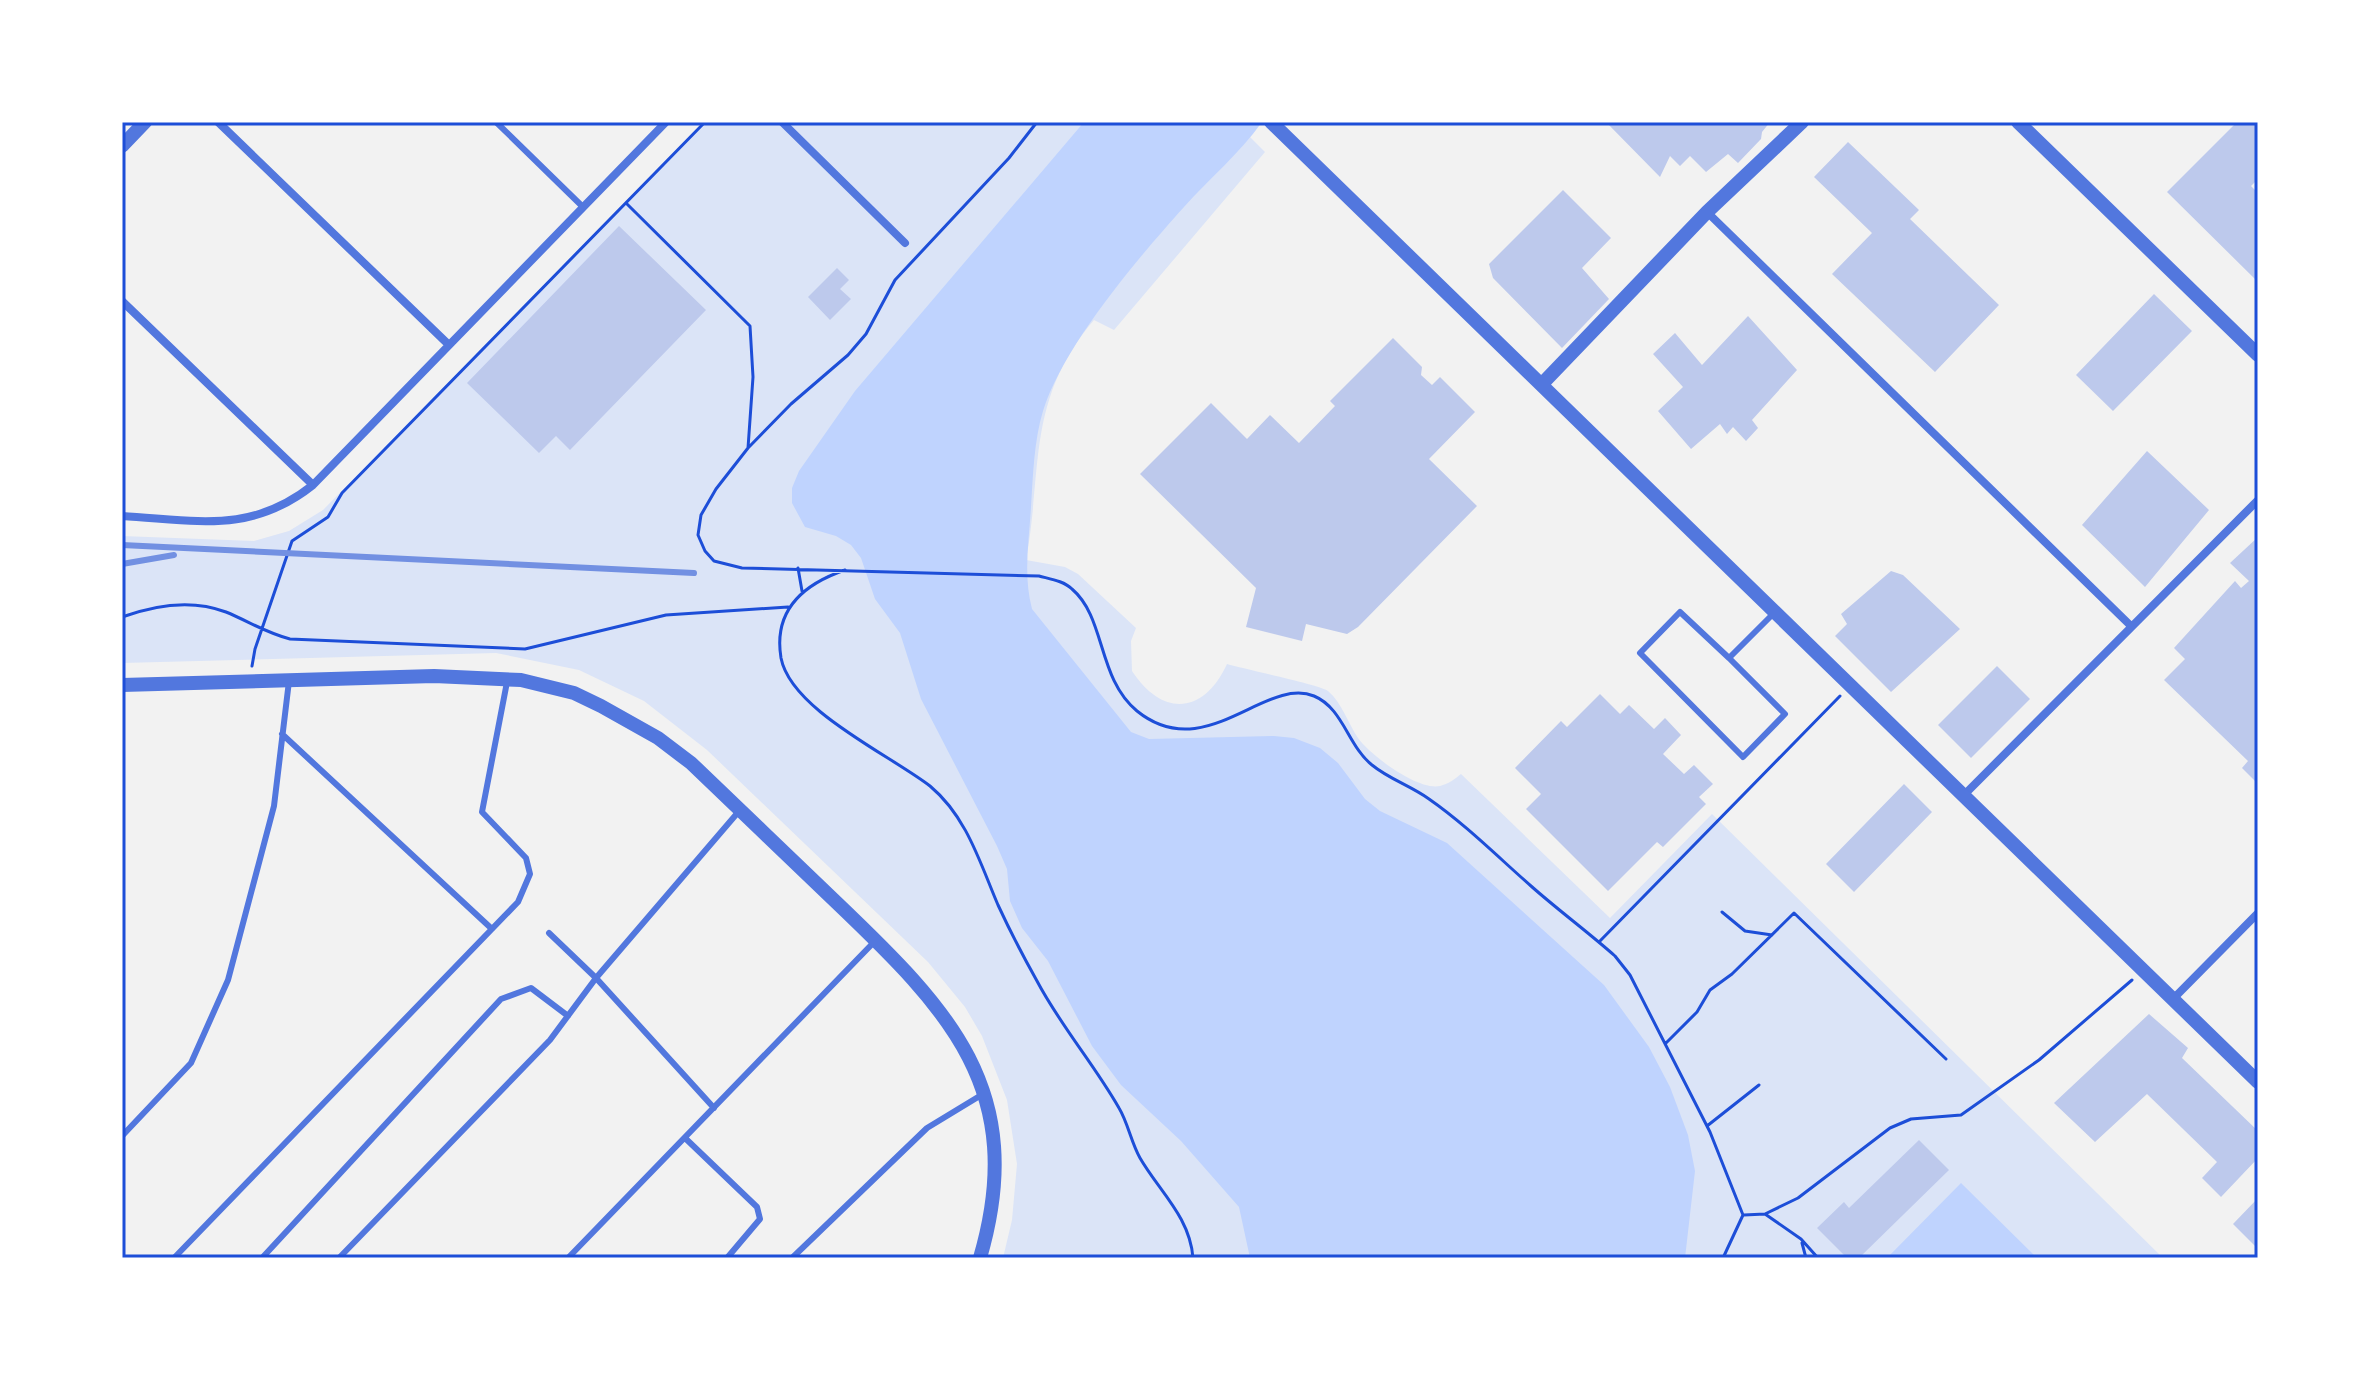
<svg xmlns="http://www.w3.org/2000/svg" width="2380" height="1380" viewBox="0 0 2380 1380" font-family="'Source Sans 3',sans-serif">
  <style>
    .green { fill: #dbe4f7 }
    .water { fill: #bfd3fe }
    .building { fill: #bdc9ec }
    .lines { fill: none; stroke-linecap: round; stroke-linejoin: round }
    .path { stroke: #1d4ed8; stroke-width: 3 }
    .service { stroke: #5277de; stroke-width: 6 }
    .minor { stroke: #5277de; stroke-width: 8 }
    .tertiary { stroke: #5277de; stroke-width: 14 }
    .rail { stroke: #7290e2; stroke-width: 6 }
    .neatline { fill: none; stroke: #1d4ed8; stroke-width: 3 }
  </style>
  <rect width="100%" height="100%" fill="#f2f2f2"/>
  <path class="green" d="M705 122H1235L1265 152 1114 330 1094 320C1026 400 1043 468 1026 560L1065 567 1078 574 1136 628 1131 641 1132 671C1163 718 1204 714 1227 664 1244 669 1320 685 1328 691 1342 703 1348 723 1358 738 1370 755 1418 791 1440 786 1448 784 1455 779 1461 774L1610 918 1712 814 2163 1258H1003L1012 1220 1017 1164 1007 1100 982 1036 965 1007 928 962 707 750 644 701 579 670 496 653 122 663V536L254 541 289 531 323 510Z"/>
  <path class="water" d="M1084 122H1262C1239 154 1210 178 1184 207 1138 258 1063 346 1043 411 1034 440 1033 476 1031 507 1029 542 1023 574 1032 609L1131 732 1149 739 1274 736 1294 738 1320 748 1338 763 1365 799 1380 811 1447 843 1604 985 1649 1047 1670 1087 1688 1135 1695 1171 1685 1258H1250L1239 1207 1181 1141 1121 1085 1092 1046 1048 961 1022 928 1010 901 1007 869 997 846 921 699 900 633 875 599 861 558 851 545 836 536 805 527 792 503V488L799 471 855 391Z
    M1961 1183 2037 1258H1887Z"/>
  <path class="building" d="M1606 122H1770L1762 132 1761 139 1738 163 1728 154 1706 172 1690 156 1680 166 1670 156 1660 177Z
    M2237 122H2258V179L2251 186 2258 193V282L2167 192Z
    M1848 142 1919 210 1910 219 1999 305 1935 372 1832 274 1872 233 1814 177Z
    M1563 190 1611 238 1582 268 1609 299 1562 348 1493 278 1489 264Z
    M619 226 706 310 570 450 556 436 539 453 467 383Z
    M837 268 849 280 840 289 851 299 830 320 808 297Z
    M2154 294 2192 331 2113 411 2076 375Z
    M1748 316 1797 370 1752 420 1758 428 1746 441 1733 427 1727 434 1720 424 1691 449 1658 411 1683 387 1653 354 1675 333 1702 365Z
    M1393 338 1422 367 1421 375 1432 385 1440 377 1475 412 1429 459 1477 506 1358 627 1347 634 1306 624 1302 641 1246 627 1256 588 1140 474 1211 403 1247 439 1270 415 1299 443 1335 406 1330 401Z
    M2147 451 2209 510 2145 587 2082 525Z
    M2258 537V784L2242 768 2248 761 2164 680 2185 659 2174 648 2235 581 2241 588 2249 581 2230 563Z
    M1891 571 1903 575 1960 629 1891 692 1835 636 1847 624 1841 614Z
    M1997 666 2030 699 1971 758 1938 725Z
    M1600 694 1620 714 1629 705 1654 729 1665 718 1681 735 1663 754 1684 774 1694 765 1713 784 1699 797 1706 804 1663 847 1657 842 1608 891 1526 809 1541 794 1515 768 1561 721 1567 727Z
    M1904 784 1932 812 1854 892 1826 864Z
    M2149 1014 2188 1048 2182 1058 2258 1131V1158L2221 1197 2202 1178 2217 1162 2147 1094 2095 1142 2054 1103Z
    M1919 1140 1949 1170 1859 1258H1847L1817 1228 1844 1202 1849 1208Z
    M2258 1198V1249L2233 1224Z"/>
  <g class="lines">
    <path class="path" d="M1037 122 1009 158 895 280 866 334 848 355 791 404 748 448 716 489 701 515 698 535 705 551 714 561 742 568 1039 576C1050 579 1064 581 1072 589 1106 618 1097 678 1137 711 1205 766 1265 676 1314 696 1343 708 1348 746 1372 765 1389 779 1411 786 1429 799 1465 824 1498 857 1531 886 1558 910 1588 932 1615 956L1630 975 1710 1132 1743 1215 1723 1258
      M627 204 750 326 753 377 748 448
      M798 568 802 591
      M845 570C804 584 773 610 781 658 791 710 890 755 930 786 967 817 980 863 998 905 1010 931 1023 956 1037 981 1060 1025 1094 1064 1119 1108 1128 1123 1131 1142 1140 1158 1159 1191 1190 1217 1193 1258
      M122 617C155 605 192 599 226 612 248 621 266 633 290 639L525 649 666 615 788 607
      M252 666 255 649 292 541 328 517 342 493 705 122
      M1722 912 1745 931 1772 935
      M1599 942 1840 696
      M1666 1043 1697 1012 1710 990 1732 974 1794 913 1946 1059
      M1707 1126 1759 1085
      M1765 1214 1801 1239 1818 1258
      M1744 1215 1765 1214 1798 1198 1890 1128 1911 1119 1961 1115 2039 1060 2132 980
      M1802 1243 1806 1258"/>
    <path class="service" d="M496 122 583 207
      M1729 658 1785 714 1743 757 1640 653 1680 612 1729 658 1775 612
      M282 734 492 929
      M549 933 596 978 714 1108
      M122 1136 191 1063 228 980 274 806 289 681
      M685 1138 757 1207 760 1219 727 1258
      M174 1258 518 902 530 874 526 858 482 812 507 682
      M262 1258 501 999 531 988 568 1016
      M339 1258 550 1040 596 978 740 810
      M568 1258 876 940
      M792 1258 927 1128 983 1094"/>
    <path class="minor" d="M218 122 449 345
      M782 122 905 243
      M1707 212 2131 626
      M122 301 313 485
      M122 516C196 520 250 535 313 485L666 122
      M1964 795 2258 500
      M2173 999 2258 913"/>
    <path class="tertiary" d="M1271 122 2258 1082
      M2018 122 2258 355
      M122 146 145 122
      M1543 383 1707 212 1802 122
      M122 685 434 676 521 680 574 693 601 706 658 738 691 763C739 809 788 856 836 902 949 1010 1029 1090 980 1258"/>
    <path class="rail" d="M122 545 694 573
      M122 564 174 555"/>
  </g>
  <rect width="2380" height="1380" fill="none" stroke="#ffffff" stroke-width="248"/>
  <rect x="124" y="124" width="2132" height="1132" class="neatline"/>
</svg>
